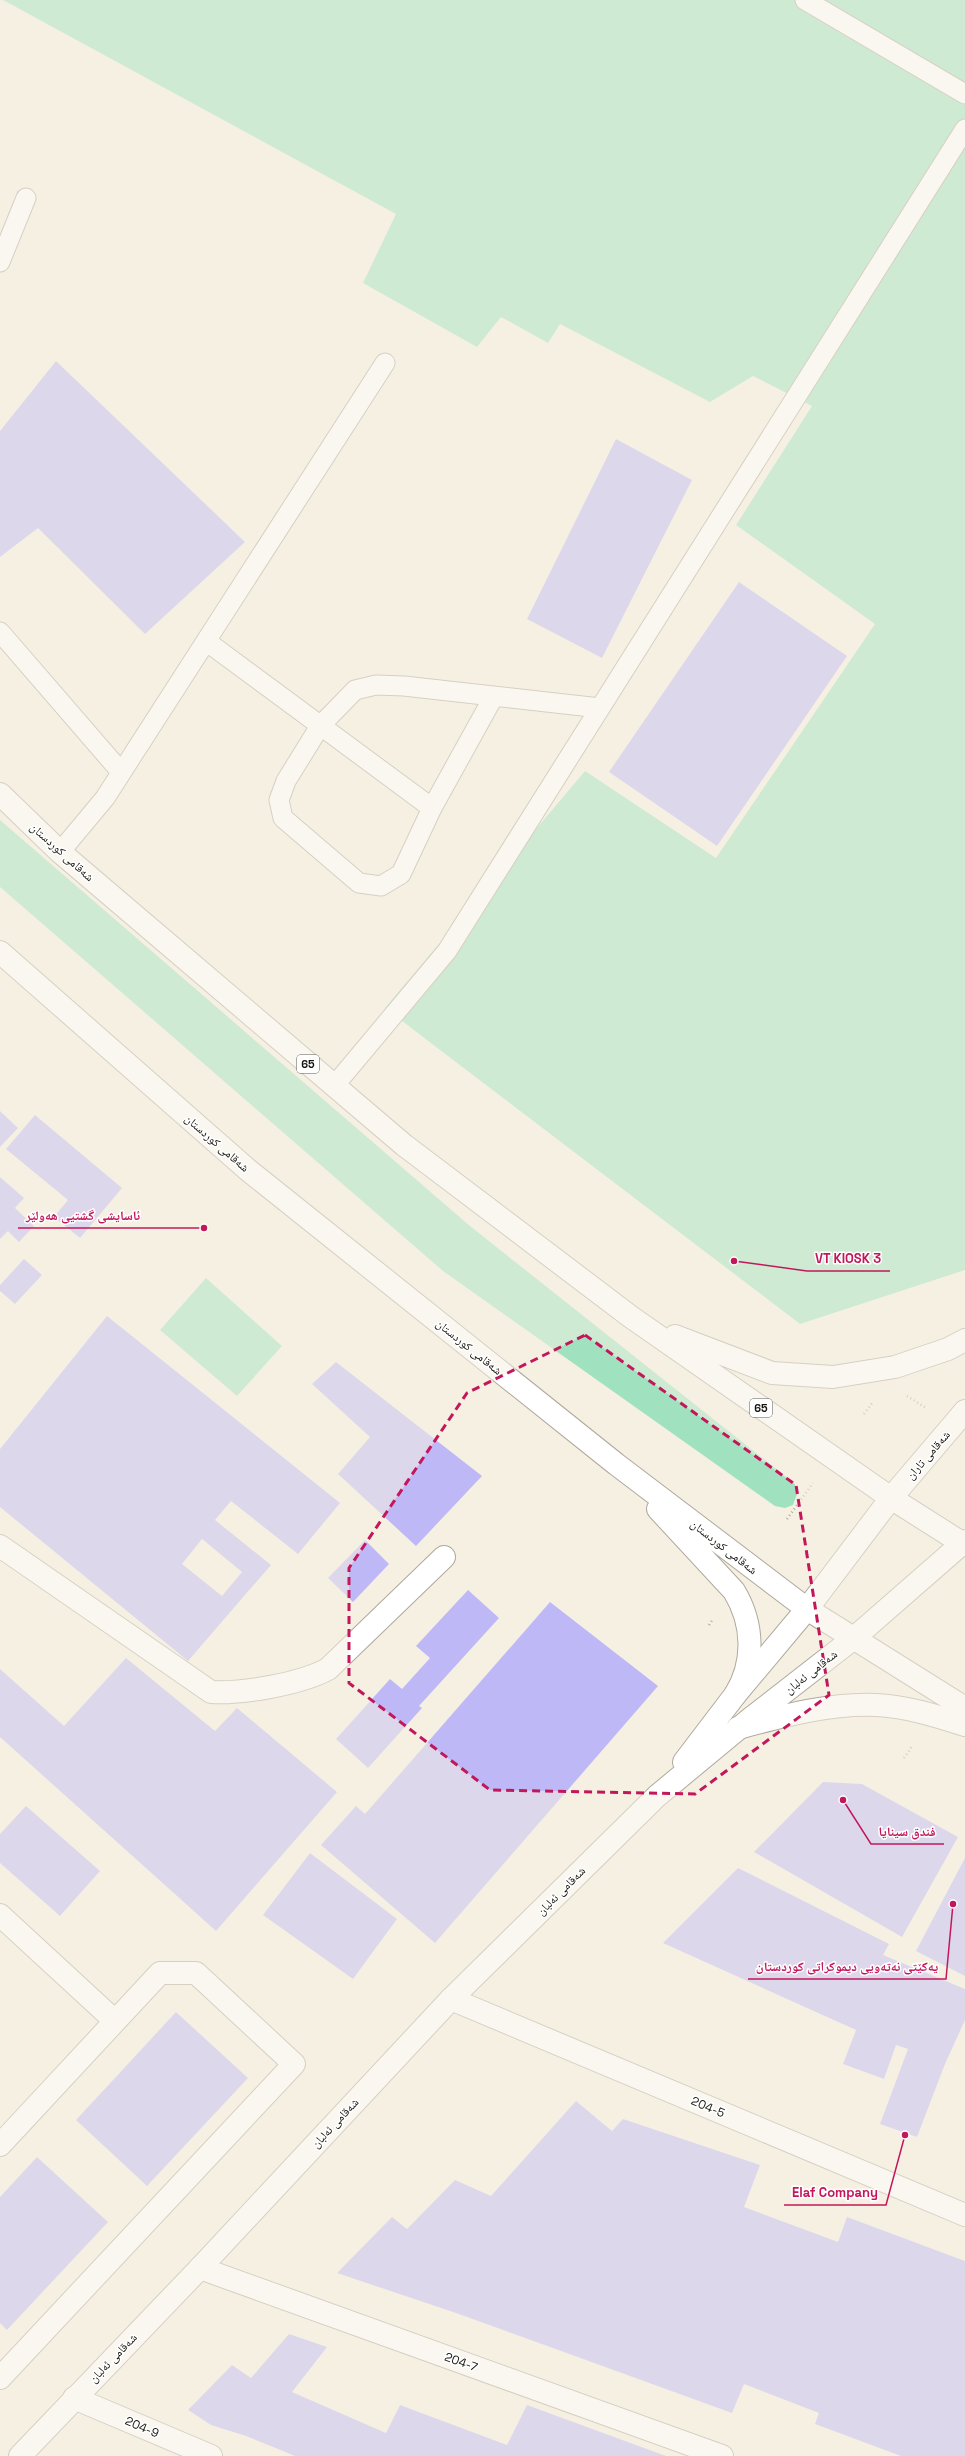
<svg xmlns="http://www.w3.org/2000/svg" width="965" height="2456" viewBox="0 0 965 2456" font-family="'Space Grotesk','Noto Naskh Arabic',sans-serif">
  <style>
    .green { fill: #a0e2bf }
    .building { fill: #beb9f6; fill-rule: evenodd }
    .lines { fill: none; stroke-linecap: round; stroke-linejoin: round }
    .lane-casing { stroke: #afa99d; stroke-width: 21 }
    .street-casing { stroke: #afa99d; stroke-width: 24 }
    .secondary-casing { stroke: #afa99d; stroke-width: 24 }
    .highway-casing { stroke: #afa99d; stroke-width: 24 }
    .path { stroke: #aca79d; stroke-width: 2.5; stroke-dasharray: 1 3; stroke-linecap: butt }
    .lane { stroke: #fff; stroke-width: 19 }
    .street { stroke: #fff; stroke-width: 22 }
    .secondary { stroke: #fff; stroke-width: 22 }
    .highway { stroke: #fff; stroke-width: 22 }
    .marked { fill: none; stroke: #c2185b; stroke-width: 3; stroke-dasharray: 8 5; stroke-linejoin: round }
    .labels { text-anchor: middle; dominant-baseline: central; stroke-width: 3; stroke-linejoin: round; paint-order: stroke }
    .shield { fill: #fff; stroke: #5b5a56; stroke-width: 1 }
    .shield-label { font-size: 11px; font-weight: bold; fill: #15130e }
    .street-label { font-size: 12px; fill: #15130e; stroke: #fff }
    .leader { fill: none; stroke: #c2185b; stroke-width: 1.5 }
    .callout-dot { fill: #c2185b; stroke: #fff; stroke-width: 1.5 }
    .callout-label { font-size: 13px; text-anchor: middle; font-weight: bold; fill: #c2185b; stroke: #fff; stroke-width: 3; stroke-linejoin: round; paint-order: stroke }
  </style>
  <rect width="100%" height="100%" fill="#f6f0e3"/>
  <path class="green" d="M3 0H965V1270L800 1324 385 1008 585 771 716 858 875 624 736 525 812 406 753 376 710 402 560 324 548 343 501 317 477 347 363 283 396 214Z
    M0 820 470 1226 794 1483 798 1491 793 1505 785 1508 775 1506 443 1271 0 887Z
    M206 1278 282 1346 237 1396 160 1330Z"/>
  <path class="building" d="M56 361 245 542 145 634 38 528 0 557V431Z
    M616 439 692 480 602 658 527 619Z
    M739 582 847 656 717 846 609 772Z
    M0 1111 18 1128 0 1147Z
    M35 1115 122 1188 80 1238 54 1217 68 1200 6 1149Z
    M0 1177 24 1198 15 1208 34 1226 19 1242 8 1231 0 1239Z
    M24 1259 42 1275 15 1304 0 1291V1285Z
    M107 1316 340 1503 298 1554 231 1501 215 1520 271 1565 188 1661 0 1507V1449ZM202 1539 242 1572 222 1596 182 1564Z
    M336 1362 482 1476 416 1546 338 1474 370 1437 312 1384Z
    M365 1540 389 1564 353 1602 328 1578Z
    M468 1590 499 1618 419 1706 422 1708 368 1768 336 1739 390 1679 402 1689 430 1658 416 1646Z
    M550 1602 658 1686 435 1943 321 1845 356 1806 365 1814Z
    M126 1658 215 1731 237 1708 337 1792 216 1931 0 1737V1669L64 1726Z
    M823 1782 862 1784 958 1837 902 1937 754 1852Z
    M26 1806 100 1871 60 1916 0 1863V1834Z
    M310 1853 397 1919 353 1979 263 1915Z
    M965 1858V1976L916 1951Z
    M738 1868 889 1944 883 1955 965 1989V2020L945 2064 917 2137 880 2124 908 2049 896 2045 884 2079 843 2064 856 2030 663 1943Z
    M176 2012 248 2078 147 2186 76 2120Z
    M576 2101 612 2131 623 2119 760 2165 744 2207 838 2242 847 2217 965 2261V2456H901L815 2424 819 2413 744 2384 732 2413 456 2313 337 2273 392 2217 407 2229 455 2180 491 2196Z
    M37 2157 108 2222 7 2330 0 2323V2197Z
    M289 2334 327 2347 292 2392 386 2433 400 2405 507 2445 527 2405 666 2456H295L246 2436 211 2425 188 2410 232 2365 251 2378Z"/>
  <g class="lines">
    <g class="lane-casing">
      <path id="lane" d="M805 0 965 94
        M0 262 26 198
        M0 632 121 772
        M206 641 432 808
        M494 696 432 808 401 874 381 886 359 883 283 818 279 800 286 781 320 726 355 690 376 685 404 686 600 708
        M60 852 105 798 385 363
        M334 1086 447 951 965 129"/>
    </g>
    <g class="street-casing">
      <path id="street" d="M0 1546 211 1692C242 1694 300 1684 328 1669L444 1557
        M0 1915 115 2021
        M451 1999 965 2215
        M0 2145 160 1973H196L294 2064 0 2378
        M200 2268 722 2456
        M74 2398 211 2456"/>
    </g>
    <g class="secondary-casing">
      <path id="secondary" d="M684 1762 735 1695 807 1609 891 1498 965 1411
        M20 2456 200 2268 451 1999 657 1796 750 1719 854 1638 965 1541"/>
    </g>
    <g class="highway-casing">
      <path id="highway" d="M0 794 60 852 404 1145 631 1317 891 1498 965 1545
        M0 952 248 1170 616 1464 807 1609 965 1708
        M675 1336 772 1373 833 1377 895 1367 948 1349 965 1340
        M658 1509 734 1591C754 1624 755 1663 735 1695
        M738 1728C783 1716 829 1703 876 1705 905 1706 937 1716 965 1725"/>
    </g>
    <path class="path" d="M907 1396 926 1408
      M864 1414 873 1402
      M787 1519 813 1483
      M709 1625 713 1619
      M904 1758 913 1745"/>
    <use href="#lane" class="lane"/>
    <use href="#street" class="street"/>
    <use href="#secondary" class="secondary"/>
    <use href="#highway" class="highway"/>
  </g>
  <path d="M0 0H965V2456H0ZM585 1335 796 1485 829 1695 695 1794 490 1790 349 1683V1568L467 1393Z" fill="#f6f0e3" fill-opacity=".55" fill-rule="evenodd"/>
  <path class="marked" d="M585 1335 796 1485 829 1695 695 1794 490 1790 349 1683V1568L467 1393Z"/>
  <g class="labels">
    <g class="shield">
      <rect x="297" y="1055" width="22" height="18" rx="3"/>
      <rect x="750" y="1399" width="22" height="18" rx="3"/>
    </g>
    <g class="shield-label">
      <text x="308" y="1064">65</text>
      <text x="761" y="1408">65</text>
    </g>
    <g class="street-label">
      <text transform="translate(62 852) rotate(42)">شەقامی کوردستان</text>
      <text transform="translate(217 1143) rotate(41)">شەقامی کوردستان</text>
      <text transform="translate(469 1347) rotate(39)">شەقامی کوردستان</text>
      <text transform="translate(928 1455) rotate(-49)">شەقامی تاران</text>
      <text transform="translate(724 1547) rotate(38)">شەقامی کوردستان</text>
      <text transform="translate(811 1672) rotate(-38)">شەقامی ئەلبان</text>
      <text transform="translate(561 1891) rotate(-45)">شەقامی ئەلبان</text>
      <text transform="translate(708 2107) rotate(23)">204-5</text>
      <text transform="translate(335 2123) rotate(-47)">شەقامی ئەلبان</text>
      <text transform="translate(113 2358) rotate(-46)">شەقامی ئەلبان</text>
      <text transform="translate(461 2362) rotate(20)">204-7</text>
      <text transform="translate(142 2427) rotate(23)">204-9</text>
    </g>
  </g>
  <path class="leader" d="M204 1228L149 1228H18M734 1261L807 1271H890M843 1800L871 1844H944M953 1904L946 1979H748M905 2135L886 2205H784"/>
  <g class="callout-dot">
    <circle cx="204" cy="1228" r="4"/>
    <circle cx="734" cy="1261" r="4"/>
    <circle cx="843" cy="1800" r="4"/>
    <circle cx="953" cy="1904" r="4"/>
    <circle cx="905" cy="2135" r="4"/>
  </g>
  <g class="callout-label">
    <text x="83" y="1220">ئاسایشی گشتیی هەولێر</text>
    <text x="848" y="1263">VT KIOSK 3</text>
    <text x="907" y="1836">فندق سينايا</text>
    <text x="847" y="1971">یه‌كێتی نه‌ته‌ویی دیموكراتی كوردستان</text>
    <text x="835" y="2197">Elaf Company</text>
  </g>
</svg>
